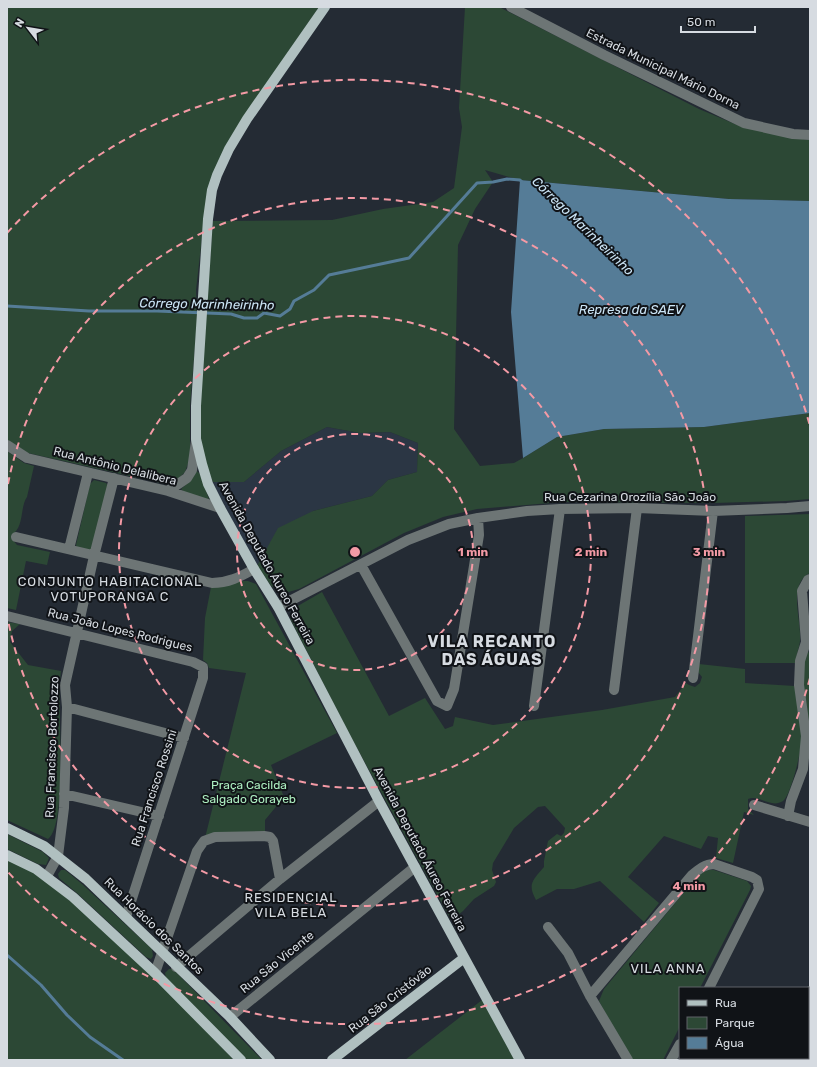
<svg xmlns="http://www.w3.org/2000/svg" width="817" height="1067" viewBox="0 0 817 1067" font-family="Rubik,sans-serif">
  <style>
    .built { fill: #2b3644 }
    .green { fill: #2c4835 }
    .water { fill: #557c97 }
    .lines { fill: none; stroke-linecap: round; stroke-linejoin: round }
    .stream { stroke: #557c97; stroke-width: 3 }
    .minor { stroke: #6d7575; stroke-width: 10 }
    .major { stroke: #b0c0c0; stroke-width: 10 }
    .ring { fill: none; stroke: #f49aa5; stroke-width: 2; stroke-dasharray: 7 5 }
    .labels { text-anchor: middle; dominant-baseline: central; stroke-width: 4; stroke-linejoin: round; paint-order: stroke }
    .street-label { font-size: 12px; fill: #d6dbe1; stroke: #101317 }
    .park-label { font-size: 12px; fill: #adeec0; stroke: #101317 }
    .water-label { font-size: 13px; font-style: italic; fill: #cce5f6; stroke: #101317 }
    .neighbourhood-label { font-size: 13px; letter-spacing: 1px; fill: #d6dbe1; stroke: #101317 }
    .district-label { font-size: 16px; font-weight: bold; letter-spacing: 1px; fill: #d6dbe1; stroke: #101317 }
    .centre { fill: #f49aa5; stroke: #101317; stroke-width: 2 }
    .ring-label { font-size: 12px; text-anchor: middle; font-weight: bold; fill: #f49aa5; stroke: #101317; stroke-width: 4; stroke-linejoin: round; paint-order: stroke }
  </style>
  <rect width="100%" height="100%" fill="#242b34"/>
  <path class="built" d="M327 427 360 433 390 432 418 443 417 472 388 480 372 496 313 511 257 566 224 507 213 482H244L281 451Z"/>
  <path class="green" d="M7 7H319L244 116 206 202 196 290 197 323 190 406V458L185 472 177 480 165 484 28 453 7 440Z
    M465 7H499L699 109 742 127 794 138 810 140V201L729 199 520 180 485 170 493 182 475 209 458 245 454 429 480 466 514 463 523 458 557 437 604 429 704 427 810 413V499L786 501 714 503 562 502 477 509 443 517 404 533 299 589 285 593 271 586 257 566 278 528 313 511 372 496 388 480 417 472 418 443 390 432 360 433 327 427 281 451 244 482H213L204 462 201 439 199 407 213 221 332 220 383 209 433 202 454 188 462 127 459 108Z
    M7 451 24 463 34 466 27 497C20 507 24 525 14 533L13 540 17 545 50 552 47 565 26 561 16 610 7 608Z
    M197 471 200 474 210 502 185 493 181 489 190 481Z
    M94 480 106 483 108 486 92 548 89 551 77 548 76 545 90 484Z
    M810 514V573C787 584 802 621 800 641 799 649 796 655 796 663H745V516Z
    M238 581H248L256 584 337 733 271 765 284 797 265 820V832L205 838 246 673 209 668 207 663 203 660 205 618 211 587Z
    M322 592 389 716 425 698 445 729 453 726 455 717 493 725 602 710 675 697 686 683 689 685 695 687 700 683 702 677 698 672 699 664 745 669V683L795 686C797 702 801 718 802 734 803 745 791 796 783 801 771 809 759 794 748 799V809L754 815 744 812 733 863 716 858 718 838 708 836 701 849 664 836 628 877 659 903 644 922 600 881 574 889H557L536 900C527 884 533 880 544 867V861L548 841 557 834 561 836 564 833 565 828 545 806 538 807 514 828 493 863 492 870 496 882 494 886 474 899 463 911 453 919 450 918 346 728 290 618 296 607Z
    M7 622 20 624 12 631 10 642 28 665 61 671C56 702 69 823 48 839L7 820Z
    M810 651V760L808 757 802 663 806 654Z
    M7 834 43 852 49 858 46 865 38 864 7 849Z
    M7 860 34 872 70 900 153 976 234 1060H7Z
    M61 870H65L82 884 152 949 153 956 151 959 146 957 78 894 59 878 58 874Z
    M709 870H714L747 881 751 886 750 890 700 988H680V1026L663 1060H631L599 1001 604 989 695 879 702 872Z
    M169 969H173L262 1060H247L166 978 165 973Z
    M482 1000 515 1060H405Z"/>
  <path class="water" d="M520 180 729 199 810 201V413L704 427 604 429 557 437 523 458 511 312Z"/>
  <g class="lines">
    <path class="stream" d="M7 306 89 311H157L231 314 244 318H257L264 313 280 316 290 309 294 301 314 290 329 275 409 258 477 183 493 182 507 179 520 180 522 182
      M7 955 41 985 67 1015 90 1037 123 1060"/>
    <path class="minor" d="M511 7 604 55 744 123 793 134 810 135
      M7 445 27 458 168 491 220 508
      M168 491 187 478 192 470 196 441
      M16 537 212 583C228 583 240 577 254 569
      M69 549 88 473
      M361 565 437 701 447 706 454 689 479 535 478 518
      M278 607 408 540 449 524 478 518 527 511 560 509 637 508 713 511 787 508 810 506
      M7 616 193 662 203 667V678L126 917
      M693 678 713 511
      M614 690 637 508
      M534 706 560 509
      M67 707 184 738
      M64 794 159 816
      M754 805 810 822
      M788 816 791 801 803 769 806 736 799 685 800 661 806 642 802 591 808 580 810 579
      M47 876 58 856 64 808 67 707 65 685 94 556 114 478
      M548 927 568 953 590 996 628 1060
      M176 967 280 879 379 801
      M155 973 197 851 204 841 215 837 264 836 270 837 273 841 280 879
      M808 995 810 991
      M590 996 692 875C699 869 705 864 714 864L752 877 757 880 759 889 709 988
      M230 1017 415 867
      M698 1058 702 1060
      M671 1060 680 1044
      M775 1060 776 1058"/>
    <path class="major" d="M325 7 247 119 229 149 217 175 212 190 208 219 196 406V439L202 464 208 484 220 508 254 569 278 607 379 801 520 1060
      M7 828 44 846 86 879 230 1017 270 1060
      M7 855 36 869 73 897 155 973 241 1060
      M332 1060 464 958"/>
  </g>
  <g class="ring">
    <circle cx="355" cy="552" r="118"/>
    <circle cx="355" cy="552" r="236"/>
    <path d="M8 484A354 354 0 1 1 8 620"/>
    <path d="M810 678A472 472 0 0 1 7 871M7 233A472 472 0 0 1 810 426"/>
  </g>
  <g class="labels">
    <g class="street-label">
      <text transform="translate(663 69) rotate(26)">Estrada Municipal Mário Dorna</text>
      <text transform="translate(115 466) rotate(14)">Rua Antônio Delalibera</text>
      <text x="630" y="497">Rua Cezarina Orozília São João</text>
      <text transform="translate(267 563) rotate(61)">Avenida Deputado Áureo Ferreira</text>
      <text transform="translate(120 630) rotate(14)">Rua João Lopes Rodrigues</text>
      <text transform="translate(52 747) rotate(-88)">Rua Francisco Bortolozzo</text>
      <text transform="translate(154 788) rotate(-72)">Rua Francisco Rossini</text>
      <text transform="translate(420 849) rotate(62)">Avenida Deputado Áureo Ferreira</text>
      <text transform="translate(154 926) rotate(44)">Rua Horácio dos Santos</text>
      <text transform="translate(277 962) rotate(-39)">Rua São Vicente</text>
      <text transform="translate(390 999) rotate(-38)">Rua São Cristóvão</text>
    </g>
    <g class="park-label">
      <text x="249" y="785">Praça Cacilda<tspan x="249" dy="14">Salgado Gorayeb</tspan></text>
    </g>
    <g class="water-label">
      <text transform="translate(583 226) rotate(44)">Córrego Marinheirinho</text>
      <text transform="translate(207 304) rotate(1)">Córrego Marinheirinho</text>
      <text x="631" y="309">Represa da SAEV</text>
    </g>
    <g class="neighbourhood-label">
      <text x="110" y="581">CONJUNTO HABITACIONAL<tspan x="110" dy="15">VOTUPORANGA C</tspan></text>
      <text x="291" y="897">RESIDENCIAL<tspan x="291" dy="15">VILA BELA</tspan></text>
      <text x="668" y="968">VILA ANNA</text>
    </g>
    <g class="district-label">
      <text x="492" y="641">VILA RECANTO<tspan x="492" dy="18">DAS ÁGUAS</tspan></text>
    </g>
  </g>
  <circle cx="355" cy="552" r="6" class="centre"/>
  <g class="ring-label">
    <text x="473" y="556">1 min</text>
    <text x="591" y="556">2 min</text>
    <text x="709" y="556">3 min</text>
    <text x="689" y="890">4 min</text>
  </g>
  <rect width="817" height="1067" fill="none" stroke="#d6dbe1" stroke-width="16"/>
  <rect x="679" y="987" width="130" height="72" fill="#101317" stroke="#5f6368"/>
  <rect x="687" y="1000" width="20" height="6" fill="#b0c0c0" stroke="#5f6368"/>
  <text x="715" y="1007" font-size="12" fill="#d6dbe1">Rua</text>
  <rect x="687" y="1017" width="20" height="12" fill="#2c4835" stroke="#5f6368"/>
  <text x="715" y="1027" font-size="12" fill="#d6dbe1">Parque</text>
  <rect x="687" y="1037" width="20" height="12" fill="#557c97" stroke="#5f6368"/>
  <text x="715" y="1047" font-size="12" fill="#d6dbe1">Água</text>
  <g transform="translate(28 28) rotate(301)" stroke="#101317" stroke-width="3" paint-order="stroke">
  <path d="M0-3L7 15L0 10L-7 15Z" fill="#d6dbe1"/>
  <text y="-6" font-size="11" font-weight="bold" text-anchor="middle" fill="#d6dbe1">N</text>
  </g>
  <path d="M681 26v6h74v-6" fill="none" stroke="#d6dbe1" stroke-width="2"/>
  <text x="687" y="26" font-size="12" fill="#d6dbe1" stroke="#101317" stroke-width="3" paint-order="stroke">50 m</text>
</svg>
